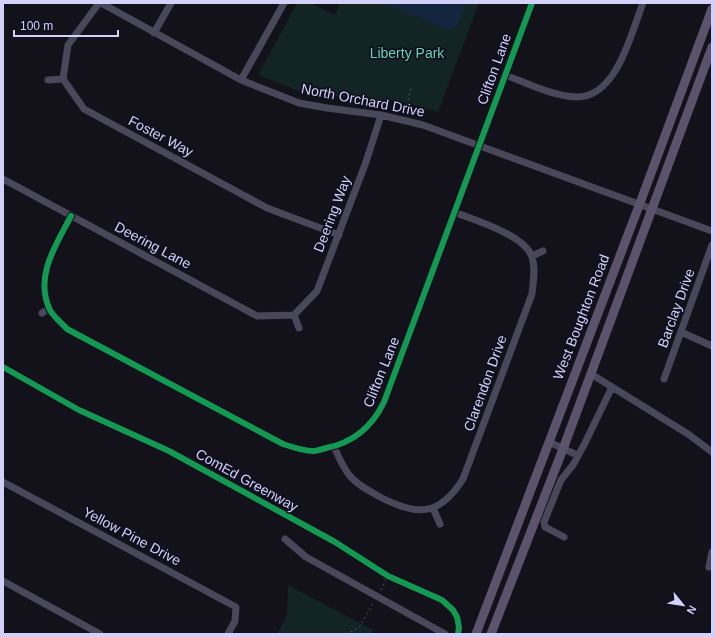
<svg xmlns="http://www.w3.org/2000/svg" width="715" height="637" viewBox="0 0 715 637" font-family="Helvetica,sans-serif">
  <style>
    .green { fill: #122424 }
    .water { fill: #14263e }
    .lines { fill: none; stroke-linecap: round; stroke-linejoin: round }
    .path { stroke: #4a5761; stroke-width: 1; stroke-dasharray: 2 3; stroke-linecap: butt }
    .minor { stroke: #49485a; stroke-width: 7 }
    .major { stroke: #5a536b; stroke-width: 9 }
    .cycleway-casing { stroke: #100f1e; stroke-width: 8 }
    .cycleway { stroke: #139951; stroke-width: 6 }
    .labels { text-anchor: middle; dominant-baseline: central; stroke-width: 3.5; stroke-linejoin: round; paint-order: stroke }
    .park-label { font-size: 14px; fill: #66d1b0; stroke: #100f1e }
    .street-label { font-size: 14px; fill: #d3d1fa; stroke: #100f1e }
  </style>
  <rect width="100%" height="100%" fill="#13121a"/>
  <path class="green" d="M297 3H311L335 15 340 3H479L438 112 410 104 391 101 321 95 294 89 258 75Z
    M288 585 373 630 371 634H277L287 615Z"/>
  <path class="water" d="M384 3H466L457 26 449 30Z"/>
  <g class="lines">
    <path class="path" d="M407 105 411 87
      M381 590 388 576
      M346 634 359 628 373 603"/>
    <path class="minor" d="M99 3 68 45 63 79 84 109 267 208 339 235
      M101 3 241 80 299 103 327 108 381 115 423 125 712 231
      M154 33 171 3
      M505 75C527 83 552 96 576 97 617 98 631 33 643 3
      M48 80 63 79
      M241 80 284 3
      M3 179 257 316 294 315
      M71 216C56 245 35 275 49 308 52 316 62 323 67 329L283 444C292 447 303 451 313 451 317 451 322 449 326 448 352 443 372 427 384 402L532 3
      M532 256 543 251
      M42 313 49 309
      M294 315 317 291 366 162 381 115
      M294 315 299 328
      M681 332 712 346
      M591 374 688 434 712 452
      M664 379 712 245
      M549 442 577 455
      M334 447C339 457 343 468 350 476 358 486 370 491 380 497 417 516 439 517 463 479L532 294C533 282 536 269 532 257 525 235 474 220 454 212
      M3 482 236 607 235 621 228 634
      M433 508 440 524
      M564 537 545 527 544 522 561 480 573 465 584 445 612 387
      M285 539 306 557 445 634
      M709 567 712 552
      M3 581 100 634"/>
    <path class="major" d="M476 634 640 203 712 9
      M491 634 563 449 712 47"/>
    <g class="cycleway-casing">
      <path id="cycleway" d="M71 216C56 245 35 275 49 308 52 316 62 323 67 329L283 444C292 447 303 451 313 451 317 451 322 449 326 448 352 443 372 427 384 402L532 3
        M3 367 79 410 169 451 335 542 388 576 442 600 453 610 457 617 459 627 458 634"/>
    </g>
    <use href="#cycleway" class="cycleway"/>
  </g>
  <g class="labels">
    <g class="park-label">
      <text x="407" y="53">Liberty Park</text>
    </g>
    <g class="street-label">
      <text transform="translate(494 69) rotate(-70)">Clifton Lane</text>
      <text transform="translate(363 100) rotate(11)">North Orchard Drive</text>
      <text transform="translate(161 136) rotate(28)">Foster Way</text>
      <text transform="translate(332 214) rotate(-69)">Deering Way</text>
      <text transform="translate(153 245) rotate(28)">Deering Lane</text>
      <text transform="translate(676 308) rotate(-70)">Barclay Drive</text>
      <text transform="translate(581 317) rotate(-69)">West Boughton Road</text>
      <text transform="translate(381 372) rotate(-68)">Clifton Lane</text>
      <text transform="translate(485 383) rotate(-70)">Clarendon Drive</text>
      <text transform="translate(247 480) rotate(29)">ComEd Greenway</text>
      <text transform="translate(132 536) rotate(28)">Yellow Pine Drive</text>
    </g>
  </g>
  <rect width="715" height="637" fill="none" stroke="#d3d1fa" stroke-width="8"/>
  <g transform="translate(683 605) rotate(120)" stroke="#100f1e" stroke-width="3" paint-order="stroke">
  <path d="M0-3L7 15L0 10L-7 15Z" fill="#d3d1fa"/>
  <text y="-6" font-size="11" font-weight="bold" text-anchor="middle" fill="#d3d1fa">N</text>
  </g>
  <path d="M14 30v6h104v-6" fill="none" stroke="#d3d1fa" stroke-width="2"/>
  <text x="20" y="30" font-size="12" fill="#d3d1fa" stroke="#100f1e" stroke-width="3" paint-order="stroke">100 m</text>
</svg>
